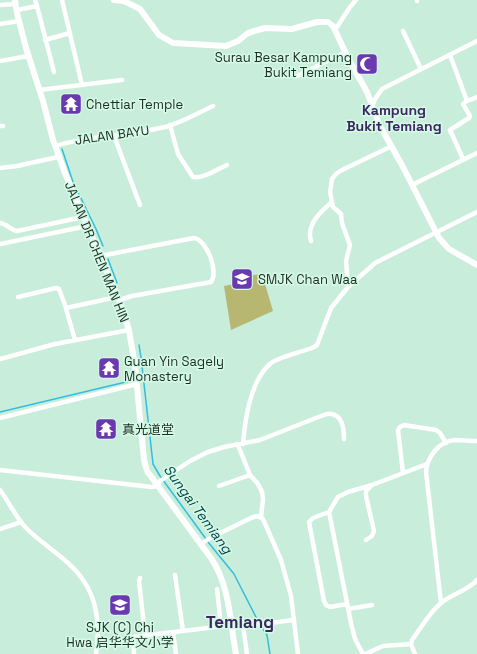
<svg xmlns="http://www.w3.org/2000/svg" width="477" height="654" viewBox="0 0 477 654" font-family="'Space Grotesk','Noto Sans SC',sans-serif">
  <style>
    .green { fill: #b7b771 }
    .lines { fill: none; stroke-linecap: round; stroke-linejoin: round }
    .stream { stroke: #31bedd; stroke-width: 1.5 }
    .street { stroke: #fff; stroke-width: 4.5 }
    .secondary { stroke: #fff; stroke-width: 6 }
    .labels { text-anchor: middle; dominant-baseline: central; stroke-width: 3; stroke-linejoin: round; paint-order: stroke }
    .poi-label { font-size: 13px; fill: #1d2c25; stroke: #d5fbe7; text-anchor: start }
    .street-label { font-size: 13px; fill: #1d2c25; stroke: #d5fbe7 }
    .neighbourhood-label { font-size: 14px; font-weight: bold; fill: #3d2761; stroke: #d5fbe7 }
    .water-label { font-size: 14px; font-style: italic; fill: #003d4a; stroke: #d5fbe7 }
    .district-label { font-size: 17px; font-weight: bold; fill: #3d2761; stroke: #d5fbe7 }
  </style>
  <rect width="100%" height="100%" fill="#c8edda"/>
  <path class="green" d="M262 274 273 311 231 330 224 286 245 282 244 276Z"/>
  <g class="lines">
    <path class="stream" d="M62 149 73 182 96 229 103 246
      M108 259 117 283
      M139 345 142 364
      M142 366 153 464 160 476 206 539
      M0 412 130 381
      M208 542 234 574 259 623
      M261 626 267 635 270 654"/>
    <path class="street" d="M35 0 37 6
      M62 0 82 85
      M417 0V1
      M0 5 16 4
      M17 10 37 6 54 72
      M0 24 19 21
      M335 30 350 7 356 0
      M403 31 421 69
      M45 40 70 33
      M450 55 467 101
      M0 61 28 56
      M297 76 346 52
      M39 90 122 80
      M372 107 375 99 382 89 477 41
      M170 125 178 154 193 177C204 179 217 169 227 165
      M0 126H3
      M349 128 379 124
      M114 136 140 205
      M55 146C90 135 129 136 165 127 181 123 198 113 213 106
      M463 159 450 130 469 118 470 116 463 104 467 101 477 97
      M0 168 17 166 58 157
      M412 185 477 153
      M0 223C7 224 11 230 17 231L83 217
      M311 241C306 225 320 212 332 202
      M0 244 87 226
      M100 256 194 238C207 240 219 272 211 282L132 296 119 300
      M348 287 346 261 350 245 342 223 341 214 333 207 330 192 332 179 335 175 340 171 392 146
      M18 297 56 288 59 289 65 305 75 340
      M66 308 117 297
      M0 359 55 344 129 330
      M0 418 137 384
      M243 444C245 419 250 380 271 363 280 357 301 352 312 348L317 345 331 308 348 287 375 263 477 212
      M238 445 250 475 258 484 262 492 263 499 261 517
      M0 470 152 487 157 486 160 481 190 461 208 452 224 447 260 440 321 416C324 415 328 413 331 414 343 415 344 430 344 439
      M403 473 398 430 400 427 404 425 436 430 440 433 446 443
      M219 486 250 475
      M0 490C9 502 15 516 26 528 43 545 70 560 83 580 98 600 100 630 96 654
      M329 512 313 518 309 522 324 601 326 605 330 607 347 604
      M0 529 21 522
      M366 540 372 536 374 531 366 496V491L371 486
      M201 544 210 538 251 518 257 516 263 519 281 560 291 596 298 654
      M175 575 183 631
      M140 578 139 581 145 635
      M217 589 221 626
      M441 603 426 472C427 457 439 441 455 440 462 440 470 441 477 441
      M348 609 372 605
      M243 626 247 654
      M232 628 293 620
      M173 632 176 654
      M411 644 412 640C421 628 429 613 441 603 452 594 467 591 477 580
      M411 644 415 654
      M134 654 133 637 232 625
      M363 654 355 639 351 623 329 512 338 497 348 492 372 485 427 464
      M365 654 383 646 411 644"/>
    <path class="secondary" d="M15 0 17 13 26 48 43 101 53 140 65 173 119 300 129 330 135 366 144 460 147 471 211 558C230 586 230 622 236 654
      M114 0 124 1 140 9 159 35 173 43 226 46 238 41 248 33 265 28 292 29 317 22H328L333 26 348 58 367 92 379 124 403 167 439 238 449 249 477 265"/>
  </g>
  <defs>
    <g id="mosque-square" transform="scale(1.15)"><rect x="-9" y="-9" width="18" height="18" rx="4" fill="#6a38af" stroke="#d5fbe7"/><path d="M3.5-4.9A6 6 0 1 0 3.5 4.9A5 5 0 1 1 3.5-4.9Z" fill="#fff"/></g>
    <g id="temple-square" transform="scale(1.15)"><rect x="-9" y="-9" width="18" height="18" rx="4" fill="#6a38af" stroke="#d5fbe7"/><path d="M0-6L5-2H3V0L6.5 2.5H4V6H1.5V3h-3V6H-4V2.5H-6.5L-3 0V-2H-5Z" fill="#fff"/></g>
    <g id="school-square" transform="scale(1.15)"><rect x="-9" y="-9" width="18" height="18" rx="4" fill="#6a38af" stroke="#d5fbe7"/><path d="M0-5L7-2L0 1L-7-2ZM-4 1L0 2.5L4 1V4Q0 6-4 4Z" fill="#fff"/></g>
  </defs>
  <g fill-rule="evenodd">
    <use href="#mosque-square" x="367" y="64"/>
    <use href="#temple-square" x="71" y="104"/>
    <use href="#school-square" x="242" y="279"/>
    <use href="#temple-square" x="109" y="368"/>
    <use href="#temple-square" x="106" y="429"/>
    <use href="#school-square" x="120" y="605"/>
  </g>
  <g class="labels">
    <g class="poi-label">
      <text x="352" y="57" text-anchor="end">Surau Besar Kampung<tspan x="352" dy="15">Bukit Temiang</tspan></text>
      <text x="86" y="104">Chettiar Temple</text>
      <text x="258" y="279">SMJK Chan Waa</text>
      <text x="124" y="361">Guan Yin Sagely<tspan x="124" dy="15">Monastery</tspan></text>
      <text x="122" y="429">真光道堂</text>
      <text x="120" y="627" text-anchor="middle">SJK (C) Chi<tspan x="120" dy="15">Hwa 启华华文小学</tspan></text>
    </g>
    <g class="street-label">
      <text transform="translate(112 135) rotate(-8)">JALAN BAYU</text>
      <text transform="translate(97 252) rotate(68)">JALAN DR CHEN MAN HIN</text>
    </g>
    <g class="neighbourhood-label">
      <text x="394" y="110">Kampung<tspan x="394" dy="16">Bukit Temiang</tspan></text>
    </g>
    <g class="water-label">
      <text transform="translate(198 509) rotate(54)">Sungai Temiang</text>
    </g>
    <g class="district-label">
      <text x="240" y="622">Temiang</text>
    </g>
  </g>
</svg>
